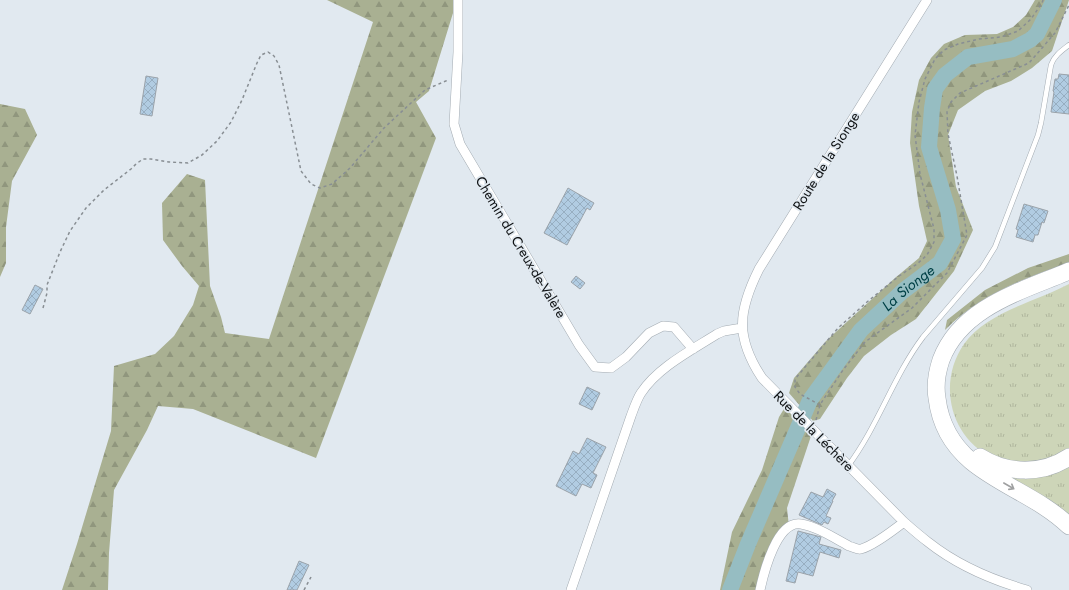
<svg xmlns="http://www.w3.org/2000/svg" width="1069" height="590" viewBox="0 0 1069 590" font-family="Jost,sans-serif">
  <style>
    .grass { fill: url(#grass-tufts) }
    .forest { fill: url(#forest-firs) }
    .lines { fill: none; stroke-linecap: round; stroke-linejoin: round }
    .river { stroke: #96bdc2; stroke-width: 16 }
    .building { fill: url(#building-cross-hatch); stroke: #9ba3aa }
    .lane-casing { stroke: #a3abb2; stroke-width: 5.5 }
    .street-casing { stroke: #a3abb2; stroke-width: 10 }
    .highway-casing { stroke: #a3abb2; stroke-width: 18 }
    .path { stroke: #888e93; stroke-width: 1.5; stroke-dasharray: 3 3; stroke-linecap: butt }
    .lane { stroke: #fff; stroke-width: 4.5 }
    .street { stroke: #fff; stroke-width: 9 }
    .highway { stroke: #fff; stroke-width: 17 }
    .oneway { stroke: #9fa0a1 }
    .labels { text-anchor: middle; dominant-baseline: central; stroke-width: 3.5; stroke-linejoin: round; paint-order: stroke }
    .street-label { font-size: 14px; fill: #0e1113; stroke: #e1e9f0 }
    .water-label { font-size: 15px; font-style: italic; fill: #004046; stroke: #e1e9f0 }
  </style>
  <defs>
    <pattern id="grass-tufts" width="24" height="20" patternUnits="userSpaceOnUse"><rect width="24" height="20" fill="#cdd5b8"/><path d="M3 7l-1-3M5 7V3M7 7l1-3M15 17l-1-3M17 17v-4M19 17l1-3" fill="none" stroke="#afb69d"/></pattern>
    <pattern id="forest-firs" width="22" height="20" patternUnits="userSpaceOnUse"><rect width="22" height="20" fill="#a9b092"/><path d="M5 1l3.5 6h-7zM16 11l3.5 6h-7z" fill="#90967d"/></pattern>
    <pattern id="building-cross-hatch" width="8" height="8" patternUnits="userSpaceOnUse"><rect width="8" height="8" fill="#b1cce2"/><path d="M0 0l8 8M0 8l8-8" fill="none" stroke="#97aec1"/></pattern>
  </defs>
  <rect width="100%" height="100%" fill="#e1e9f0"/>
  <path class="grass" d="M1069 284V450C1061 453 1033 466 1026 465 1019 465 999 461 993 458 950 438 937 383 964 344 987 312 1035 302 1069 284Z
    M1069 462V522L986 464Z"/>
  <path class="forest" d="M327 0H457L429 91 416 102 436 138 316 458 193 409 158 406 147 430 114 490 109 553 108 590H62L77 544 111 431 114 366 155 354 174 336 193 305 199 286 182 266 163 240 162 203 187 174 205 180 210 286 221 317 225 333 269 339 373 22Z
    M1035 0H1069L1052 51 1032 68 1011 81 985 91 958 110 948 135 956 187 973 230 954 271 916 319 891 335 864 356 847 378 820 419 813 421 789 393 794 378 826 341 895 278 919 258 927 241 919 206 910 143 912 112 919 80 931 58 944 44 965 35 997 34 1013 27 1026 15Z
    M0 104 25 109 37 135 12 181 6 227V263L0 277Z
    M1069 254V263C1024 278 979 295 945 330L947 320 985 290 1028 268Z
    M787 404 813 430 787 508 789 527 784 532 760 590H720L732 532 762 470 779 417Z"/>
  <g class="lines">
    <path class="river" id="s1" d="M730 590 748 544 810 400 861 330 903 291 940 263 953 239 948 210 929 147 932 108 935 89 945 75 968 57 1013 49 1030 40 1037 34 1054 0"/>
  </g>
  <path class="building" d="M1059 74 1069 75V114L1051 112 1054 92 1053 91 1055 79H1058Z
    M146 76 158 78 152 116 140 114Z
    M568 188 594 203 590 210 587 208 567 245 544 233Z
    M1024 204 1048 211 1044 223 1042 222 1038 235H1035L1033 242 1016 237 1018 230 1016 229Z
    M576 276 585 283 580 289 571 282Z
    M35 285 43 289 30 314 22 310Z
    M587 387 600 393 592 410 579 404Z
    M587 438 606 447 593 473 597 475 591 488 582 484 576 496 556 486 573 451 579 454Z
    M827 489 836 494 832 501H833L826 516 831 518 828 524 824 522 822 525 799 515 811 492 823 497Z
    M798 531 821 537 819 544 841 550 839 558 820 552 813 576 798 572 795 583 786 581Z
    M299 561 309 565 297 590H287Z"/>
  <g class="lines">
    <g class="lane-casing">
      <path id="lane" d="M848 466C878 426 893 377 923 337L982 268 995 247 1038 135 1041 123 1051 65C1054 56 1061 51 1069 45"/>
    </g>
    <g class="street-casing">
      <path id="street" d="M458 0V52L454 124 460 144 579 345 595 367 611 368 626 357 649 333 663 326 674 327 693 349
        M927 0 759 269C738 311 735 337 762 378L904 522C912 529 920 536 928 542 957 565 992 580 1027 590
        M571 590 631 416C634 408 637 399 641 393 658 367 692 350 717 334L724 331 742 328
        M760 590C764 572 777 520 801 524 818 527 834 538 849 546 853 547 857 550 861 549 872 546 895 529 904 522"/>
    </g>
    <g class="highway-casing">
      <path id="highway" d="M1069 271C1022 291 961 307 941 360 937 372 935 386 937 398 940 423 952 445 971 461 1001 486 1040 498 1069 526
        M980 457C1007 474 1042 475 1069 457"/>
    </g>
    <path class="path" d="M43 308 47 293V285L60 252 70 231 86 208 104 190 131 169 136 164 143 159H151L169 162 188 163 202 155 217 141 231 122 242 100 257 63 261 55 268 52 274 56 279 65 301 171 311 184 320 188 332 184 350 168 384 128 425 90 448 80
      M820 405 800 394 795 387V379L838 328 867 302 899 276 917 264 927 255 934 242V229L920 174 915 135 919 102 925 79 935 59 944 50 958 44 979 39 1001 37 1018 31 1031 19 1042 3 1043 0
      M816 420 820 405 823 400 843 370 865 342 912 308 947 273 967 235 957 176 948 134 947 112 951 102 960 93 1029 63 1055 33 1069 5
      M304 590 311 577"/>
    <use href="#lane" class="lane"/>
    <use href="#street" class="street"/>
    <use href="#highway" class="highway"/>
  </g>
  <defs><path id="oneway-shaft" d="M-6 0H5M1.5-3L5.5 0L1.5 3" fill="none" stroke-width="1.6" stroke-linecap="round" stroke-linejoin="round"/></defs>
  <use class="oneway" href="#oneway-shaft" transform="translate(1009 486) rotate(30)"/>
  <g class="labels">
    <g class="street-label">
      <text transform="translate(826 161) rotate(-58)">Route de la Sionge</text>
      <text transform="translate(521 247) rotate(59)">Chemin du Creux-de-Valère</text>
      <text transform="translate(814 431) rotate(45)">Rue de la Léchère</text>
    </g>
    <g class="water-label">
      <text stroke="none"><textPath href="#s1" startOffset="356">La Sionge</textPath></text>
    </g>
  </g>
</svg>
